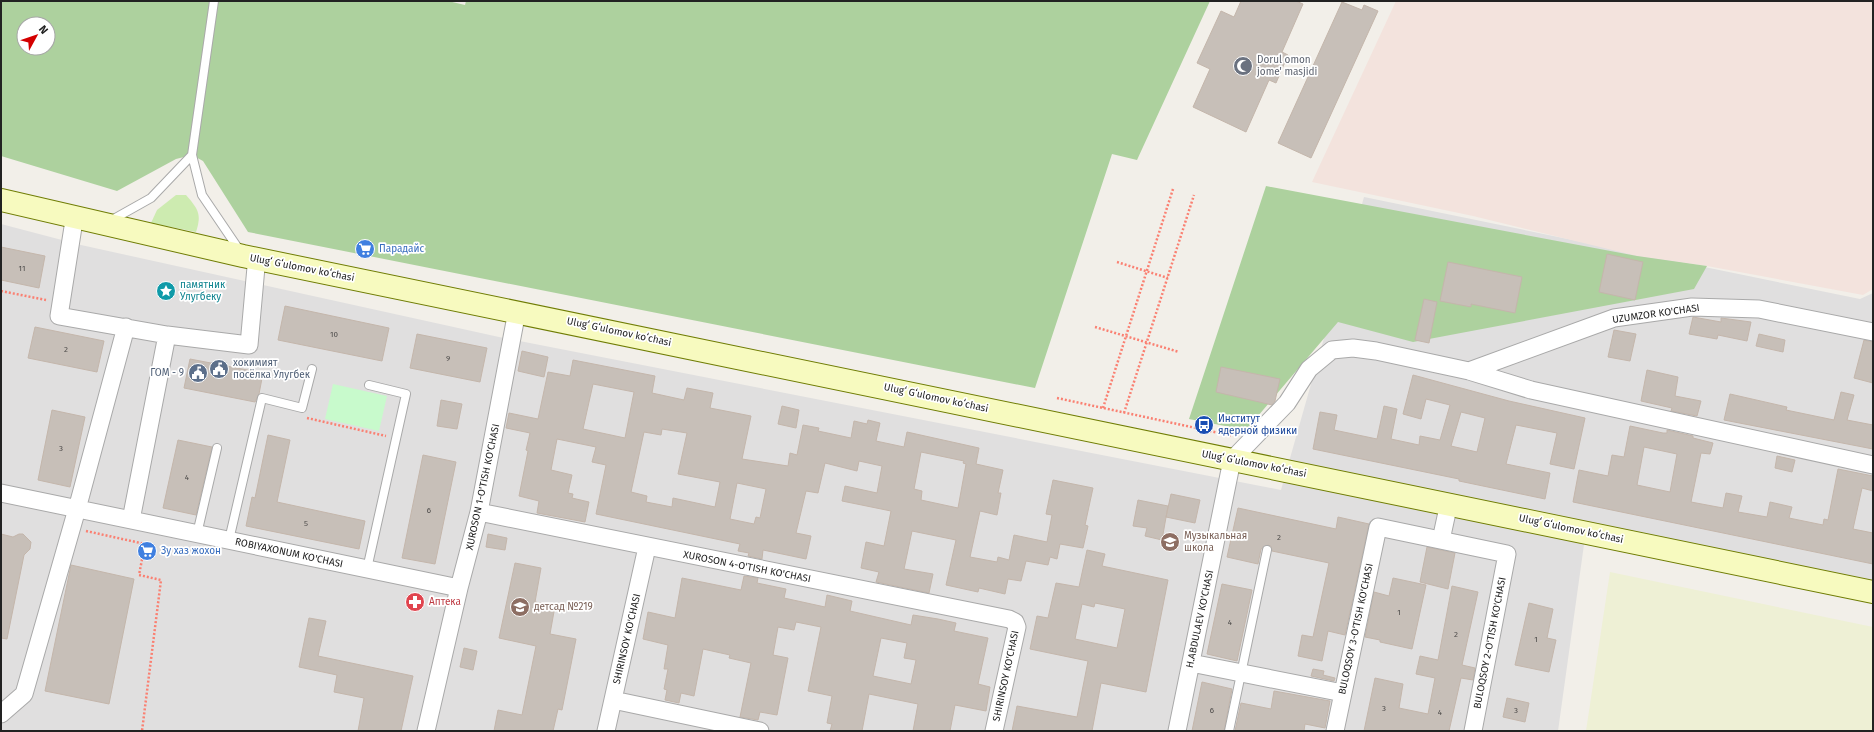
<svg xmlns="http://www.w3.org/2000/svg" width="1874" height="732" viewBox="0 0 1874 732" font-family="'Fira Sans',sans-serif">
  <style>
    .residential { fill: #e0dfdf }
    .military { fill: #f3e3dd }
    .farmland { fill: #eef0d5 }
    .grass { fill: #cdebb0 }
    .forest { fill: #add19e; fill-rule: evenodd }
    .park { fill: #c8facc }
    .building { fill: #c7bfb8; stroke: #c4b6ab; fill-rule: evenodd }
    .lines { fill: none; stroke-linecap: round; stroke-linejoin: round }
    .lane-casing { stroke: #a9a9a9; stroke-width: 10 }
    .street-casing { stroke: #a9a9a9; stroke-width: 19 }
    .secondary-casing { stroke: #707d05; stroke-width: 24 }
    .path { stroke: #fa8072; stroke-width: 2.5; stroke-dasharray: 2 2; stroke-linecap: butt }
    .lane { stroke: #fff; stroke-width: 8 }
    .street { stroke: #fff; stroke-width: 17 }
    .secondary { stroke: #f7fabf; stroke-width: 22 }
    .labels { text-anchor: middle; dominant-baseline: central; stroke-width: 3.5; stroke-linejoin: round; paint-order: stroke }
    .number-label { font-size: 8px; fill: #4b4948 }
    .worship-label { font-size: 10px; fill: #5b616d; stroke: #fff; text-anchor: start }
    .shop-label { font-size: 10px; fill: #366cbe; stroke: #fff; text-anchor: start }
    .street-label { font-size: 10px; fill: #222; stroke: #fff }
    .culture-label { font-size: 10px; fill: #0d838f; stroke: #fff; text-anchor: start }
    .service-label { font-size: 10px; fill: #4e5e75; stroke: #fff; text-anchor: start }
    .transit-label { font-size: 10px; fill: #164399; stroke: #fff; text-anchor: start }
    .education-label { font-size: 10px; fill: #785e54; stroke: #fff; text-anchor: start }
    .health-label { font-size: 10px; fill: #be3a42; stroke: #fff; text-anchor: start }
  </style>
  <rect width="100%" height="100%" fill="#f2efe9"/>
  <path class="residential" d="M1364 197 1860 299 1873 293V580L1587 523 1558 731H1V224L81 245 499 337 1281 490Z"/>
  <path class="military" d="M1396 1H1873V289L1863 295 1707 266 1637 256 1473 216 1312 182Z"/>
  <path class="farmland" d="M1610 572 1873 627V731H1586Z"/>
  <path class="grass" d="M176 195H186C198 209 202 214 196 232L151 223 157 210Z"/>
  <path class="forest" d="M1 1H448L465 5 466 1H1210L1137 160 1112 154 1035 388 248 232 203 161 192 155 176 159 117 191 1 156ZM24 24H48V48H24Z
    M1266 186 1637 256 1707 266 1694 289 1413 342 1338 322 1246 430 1189 419Z"/>
  <path class="park" d="M333 384 387 396 379 431 325 419Z"/>
  <path class="building" d="M1241 1H1296L1303 4 1282 52 1288 55 1276 83 1269 80 1246 132 1193 107 1210 69 1197 63 1221 11 1234 17Z
    M1342 2 1362 10 1364 5 1378 11 1311 158 1278 143Z
    M1 247 45 256 39 288 1 280Z
    M1607 254 1643 262 1635 300 1599 292Z
    M1448 262 1522 277 1515 313 1471 304V307L1440 301Z
    M1424 299 1437 302 1429 343 1415 340Z
    M285 306 389 328 382 361 278 340Z
    M1693 317 1721 322V318L1751 322 1747 341 1718 335 1717 339 1689 334Z
    M35 327 104 341 97 372 28 358Z
    M1614 330 1636 334 1630 361 1608 357Z
    M417 334 487 348 480 382 410 368Z
    M1759 334 1785 340 1783 352 1756 346Z
    M1864 340 1873 342V383L1854 378Z
    M522 351 548 357 544 377 518 371Z
    M190 359 263 373 259 394 255 402 184 388Z
    M573 360 655 376 652 393 684 400 687 388 713 393 710 408 751 416 742 459 788 466 790 453 797 455 803 425 819 428 818 431 851 438 854 421 867 424 868 420 880 423 876 441 904 447 907 432 979 448 976 464 1003 470 998 493H1001L997 515 980 511 970 557 997 562 998 557 1009 560 1014 535 1047 542 1052 515 1046 514 1053 480 1093 488 1085 525 1088 526 1083 548 1060 544 1057 559 1050 557 1048 565 1026 561 1021 581 1008 579 1005 594 979 588 978 592 946 585 956 540 912 531 904 569 933 574 929 593 876 582 879 572 861 568 866 542 884 546 891 511 842 501 845 486 877 493 882 466 859 461 857 471 825 463 818 493 806 491 796 533 811 536 806 559 763 550 762 559 748 556 749 553 738 551 740 544 596 514 606 465 592 462 596 447 557 439 551 470 572 475 568 493 573 494 572 498 589 502 585 522 537 513 539 501 519 496 528 451 526 450 530 433 506 428 509 413 538 419 548 372 570 376ZM593 384 634 392 625 438 583 429ZM662 429 687 433 678 474 720 482 715 507 673 498 672 507 646 502 647 496 631 492 644 432 661 435ZM921 452 964 461 963 463 966 464 958 508 921 500 922 491 914 489ZM737 483 766 489 760 518 756 517 754 524 730 519Z
    M1221 367 1280 379 1275 401 1272 405 1216 392Z
    M1647 370 1678 377 1675 396 1701 401 1697 416 1671 411 1672 408 1641 401Z
    M1413 375 1509 401 1585 418 1574 469 1550 464 1557 433 1516 425 1506 464 1550 473 1545 499 1459 481V479L1313 449 1320 412 1337 415 1334 430 1377 439 1384 406 1397 409 1391 439 1419 445 1420 436 1440 440 1450 405 1426 399 1421 419 1403 414ZM1461 412 1485 418 1477 452 1451 446Z
    M1841 392 1854 395 1847 420 1873 425V449L1724 420 1730 394 1787 407 1786 410 1834 420Z
    M441 400 462 404 457 429 437 426Z
    M782 406 799 410 796 428 778 424Z
    M52 410 85 417 70 487 38 480Z
    M1630 426 1663 433H1667V430L1693 436V438L1713 443 1710 454 1701 453 1691 502 1723 508 1726 493 1742 496 1738 512 1767 517 1770 502 1792 507 1789 518 1823 525 1824 519 1828 520 1838 469 1873 476V491L1862 488 1853 529 1873 533V564L1573 502 1579 470 1608 476 1612 455 1624 457ZM1644 447 1677 454 1670 492 1637 485Z
    M268 435 290 440 277 502 365 521 359 549 246 526 252 497 255 498Z
    M178 440 212 447 196 515 163 508Z
    M423 455 456 462 435 564 402 558Z
    M1777 456 1795 460 1792 472 1775 468Z
    M1171 494 1200 500 1195 523 1166 517Z
    M1138 500 1168 506 1162 540 1145 536 1147 528 1133 526Z
    M1238 508 1336 529 1338 517 1369 524 1345 635 1328 631 1322 661 1298 656 1302 635 1313 637 1329 563 1272 551 1271 546 1268 545 1261 549 1258 564 1227 557Z
    M1 534 13 537 19 534H23L31 542 30 549 24 555 7 639 1 638Z
    M488 534 507 538 505 550 486 547Z
    M1427 547 1455 553 1448 589 1420 582Z
    M1087 550 1105 554 1102 566 1168 580 1146 692 1101 683 1092 731H1012L1017 706 1077 717 1088 661 1030 649 1037 616 1048 618 1056 583 1079 587ZM1095 603 1125 609 1117 648 1075 639 1082 604 1094 607Z
    M515 563 541 568 535 602 555 606 550 634 576 639 562 710 558 709 553 731H494L498 710 522 715 536 646 499 638Z
    M71 565 134 579 109 704 45 691Z
    M744 576 758 578 757 583 786 589 784 598 825 607 827 595 852 601 850 611 911 625 913 615 938 619 956 623 954 631 988 638 978 684 990 687 986 711 955 705 950 731H913L918 704 869 694 862 731H830L832 724 827 723 832 696 808 691 821 627 796 622 794 630 778 627 773 655 788 658 777 715 760 712 758 720 740 717 751 663 729 658 730 655 703 649 694 696 681 693 679 703 665 700 667 690 664 689 668 669H664L668 645 643 639 648 612 675 618 682 578 741 590ZM881 638 907 643 904 658 916 660 911 684 873 676Z
    M1393 578 1426 585 1412 649 1380 642V640L1365 637 1374 592 1389 596Z
    M1222 584 1252 590 1237 661 1207 654Z
    M1452 586 1478 592 1462 665 1475 668 1473 680 1461 678 1449 731H1364L1375 678 1403 684 1399 708 1428 714 1435 678 1416 674 1420 656 1438 660Z
    M1529 603 1553 609 1547 638 1556 640 1549 672 1515 665Z
    M309 618 326 621 318 656 413 676 401 731H358L364 698 334 692 337 675 299 667Z
    M464 648 477 651 473 670 460 667Z
    M1313 669 1324 671 1323 675 1335 678 1334 681 1311 676Z
    M1202 682 1232 689 1224 731H1192Z
    M1274 691 1330 701 1325 728 1305 724 1304 731H1235L1241 703 1271 709Z
    M1507 698 1529 703 1525 722 1503 717Z"/>
  <g class="lines">
    <g class="lane-casing">
      <path id="lane" d="M192 155 214 1
        M110 221 151 198 192 155 202 195 240 251
        M197 534 217 448
        M229 540 262 398 302 408 312 369
        M367 569 406 394 369 385
        M1229 731 1267 550"/>
    </g>
    <g class="street-casing">
      <path id="street" d="M73 227 59 316 167 335 249 345 256 267
        M1469 371 1614 318 1692 307 1759 309 1873 332
        M1 493 459 588
        M479 512 1009 619 1015 622 1017 627 994 731
        M131 520 167 335
        M1441 540 1449 503
        M1191 663 1343 693
        M613 700 760 731
        M1 714 24 694 77 509 126 327
        M426 731 459 588 479 512 517 311
        M606 731 647 547
        M1177 731 1232 460 1287 403 1309 369 1332 350 1353 348 1376 351 1469 371 1531 390 1873 465
        M1335 731 1378 527 1507 554 1473 731"/>
    </g>
    <g class="secondary-casing">
      <path id="secondary" d="M1 200 243 256 1873 592"/>
    </g>
    <path class="path" d="M1117 262 1168 278
      M1 291 46 300
      M1095 327 1179 352
      M1057 398 1233 436
      M1103 408 1173 189
      M1124 413 1194 195
      M307 418 386 436
      M86 531 145 544 139 575 161 580 142 731"/>
    <use href="#lane" class="lane"/>
    <use href="#street" class="street"/>
    <use href="#secondary" class="secondary"/>
  </g>
  <defs>
    <g id="mosque-disc" transform="scale(1)"><circle r="9.5" fill="#6b7280" stroke="#fff"/><path d="M3.5-4.9A6 6 0 1 0 3.5 4.9A5 5 0 1 1 3.5-4.9Z" fill="#fff"/></g>
    <g id="supermarket-disc" transform="scale(1)"><circle r="9.5" fill="#3f7fe0" stroke="#fff"/><path d="M-6-5.5h2.5l.6 2H6L4.5 2H-2.5L-4.4-4H-6ZM-1.5 3.2a1.3 1.3 0 1 0 .1 0ZM3 3.2a1.3 1.3 0 1 0 .1 0Z" fill="#fff"/></g>
    <g id="sight-disc" transform="scale(1)"><circle r="9.5" fill="#0f9aa8" stroke="#fff"/><path d="M0-6L1.8-2.2L6-1.7L2.9 1.2L3.7 5.4L0 3.3L-3.7 5.4L-2.9 1.2L-6-1.7L-1.8-2.2Z" fill="#fff"/></g>
    <g id="civic-disc" transform="scale(1)"><circle r="9.5" fill="#5c6f8a" stroke="#fff"/><path d="M-.6-6.5H3V-4.5H.6V-3L4-1V1h2V6H-6V1h2V-1L-.6-3ZM-1.2 2.5V6h2.4V2.5Z" fill="#fff"/></g>
    <g id="bus-disc" transform="scale(1)"><circle r="9.5" fill="#1a4fb4" stroke="#fff"/><path d="M-5-6H5V4H4V6H2V4H-2V6H-4V4H-5ZM-3.5-4V0h7V-4ZM-3.5 1.2v1.5H-2V1.2ZM2 1.2v1.5H3.5V1.2Z" fill="#fff"/></g>
    <g id="school-disc" transform="scale(1)"><circle r="9.5" fill="#8d6e63" stroke="#fff"/><path d="M0-5L7-2L0 1L-7-2ZM-4 1L0 2.5L4 1V4Q0 6-4 4Z" fill="#fff"/></g>
    <g id="pharmacy-disc" transform="scale(1)"><circle r="9.5" fill="#e0444e" stroke="#fff"/><path d="M-2-6h4v4h4v4h-4v4h-4v-4h-4v-4h4Z" fill="#fff"/></g>
  </defs>
  <g fill-rule="evenodd">
    <use href="#mosque-disc" x="1243" y="66"/>
    <use href="#supermarket-disc" x="365" y="249"/>
    <use href="#sight-disc" x="166" y="291"/>
    <use href="#civic-disc" x="219" y="369"/>
    <use href="#civic-disc" x="198" y="373"/>
    <use href="#bus-disc" x="1204" y="425"/>
    <use href="#school-disc" x="1170" y="542"/>
    <use href="#supermarket-disc" x="147" y="551"/>
    <use href="#pharmacy-disc" x="415" y="602"/>
    <use href="#school-disc" x="520" y="607"/>
  </g>
  <g class="labels">
    <g class="number-label">
      <text x="22" y="268">11</text>
      <text x="334" y="334">10</text>
      <text x="66" y="349">2</text>
      <text x="448" y="358">9</text>
      <text x="61" y="448">3</text>
      <text x="187" y="477">4</text>
      <text x="429" y="510">6</text>
      <text x="306" y="523">5</text>
      <text x="1279" y="537">2</text>
      <text x="1399" y="612">1</text>
      <text x="1230" y="622">4</text>
      <text x="1456" y="634">2</text>
      <text x="1536" y="639">1</text>
      <text x="1384" y="708">3</text>
      <text x="1212" y="710">6</text>
      <text x="1516" y="710">3</text>
      <text x="1440" y="712">4</text>
    </g>
    <g class="worship-label">
      <text x="1257" y="60">Dorul omon<tspan x="1257" dy="12">jome' masjidi</tspan></text>
    </g>
    <g class="shop-label">
      <text x="379" y="249">Парадайс</text>
      <text x="161" y="551">Зу хаз жохон</text>
    </g>
    <g class="street-label">
      <text transform="translate(302 268) rotate(11)">Ulugʻ Gʻulomov koʻchasi</text>
      <text transform="translate(1656 314) rotate(-8)">UZUMZOR KO'CHASI</text>
      <text transform="translate(619 332) rotate(12)">Ulugʻ Gʻulomov koʻchasi</text>
      <text transform="translate(936 398) rotate(12)">Ulugʻ Gʻulomov koʻchasi</text>
      <text transform="translate(1254 464) rotate(11)">Ulugʻ Gʻulomov koʻchasi</text>
      <text transform="translate(483 487) rotate(-78)">ХUROSON 1-O'TISH KO'CHASI</text>
      <text transform="translate(1571 529) rotate(12)">Ulugʻ Gʻulomov koʻchasi</text>
      <text transform="translate(289 553) rotate(12)">ROBIYAXONUM KO'CHASI</text>
      <text transform="translate(747 567) rotate(11)">XUROSON 4-O'TISH KO'CHASI</text>
      <text transform="translate(1200 619) rotate(-78)">H.ABDULAEV KO'CHASI</text>
      <text transform="translate(1356 629) rotate(-78)">BULOQSOY 3-O'TISH KO'CHASI</text>
      <text transform="translate(627 639) rotate(-77)">SHIRINSOY KO'CHASI</text>
      <text transform="translate(1490 643) rotate(-79)">BULOQSOY 2-O'TISH KO'CHASI</text>
      <text transform="translate(1006 676) rotate(-78)">SHIRINSOY KO'CHASI</text>
    </g>
    <g class="culture-label">
      <text x="180" y="285">памятник<tspan x="180" dy="12">Улугбеку</tspan></text>
    </g>
    <g class="service-label">
      <text x="233" y="363">хокимият<tspan x="233" dy="12">посёлка Улугбек</tspan></text>
      <text x="184" y="373" text-anchor="end">ГОМ - 9</text>
    </g>
    <g class="transit-label">
      <text x="1218" y="419">Институт<tspan x="1218" dy="12">ядерной физики</tspan></text>
    </g>
    <g class="education-label">
      <text x="1184" y="536">Музыкальная<tspan x="1184" dy="12">школа</tspan></text>
      <text x="534" y="607">детсад №219</text>
    </g>
    <g class="health-label">
      <text x="429" y="602">Аптека</text>
    </g>
  </g>
  <rect width="1874" height="732" fill="none" stroke="#222222" stroke-width="4"/>
  <g transform="translate(36 36) rotate(50)"><circle r="19" fill="#ffffff" stroke="#a7a7a7"/>
  <path d="M0-3L7 15L0 10L-7 15Z" fill="#d40000"/>
  <text y="-6" font-size="11" font-weight="bold" text-anchor="middle" fill="#222222">N</text>
  </g>
</svg>
